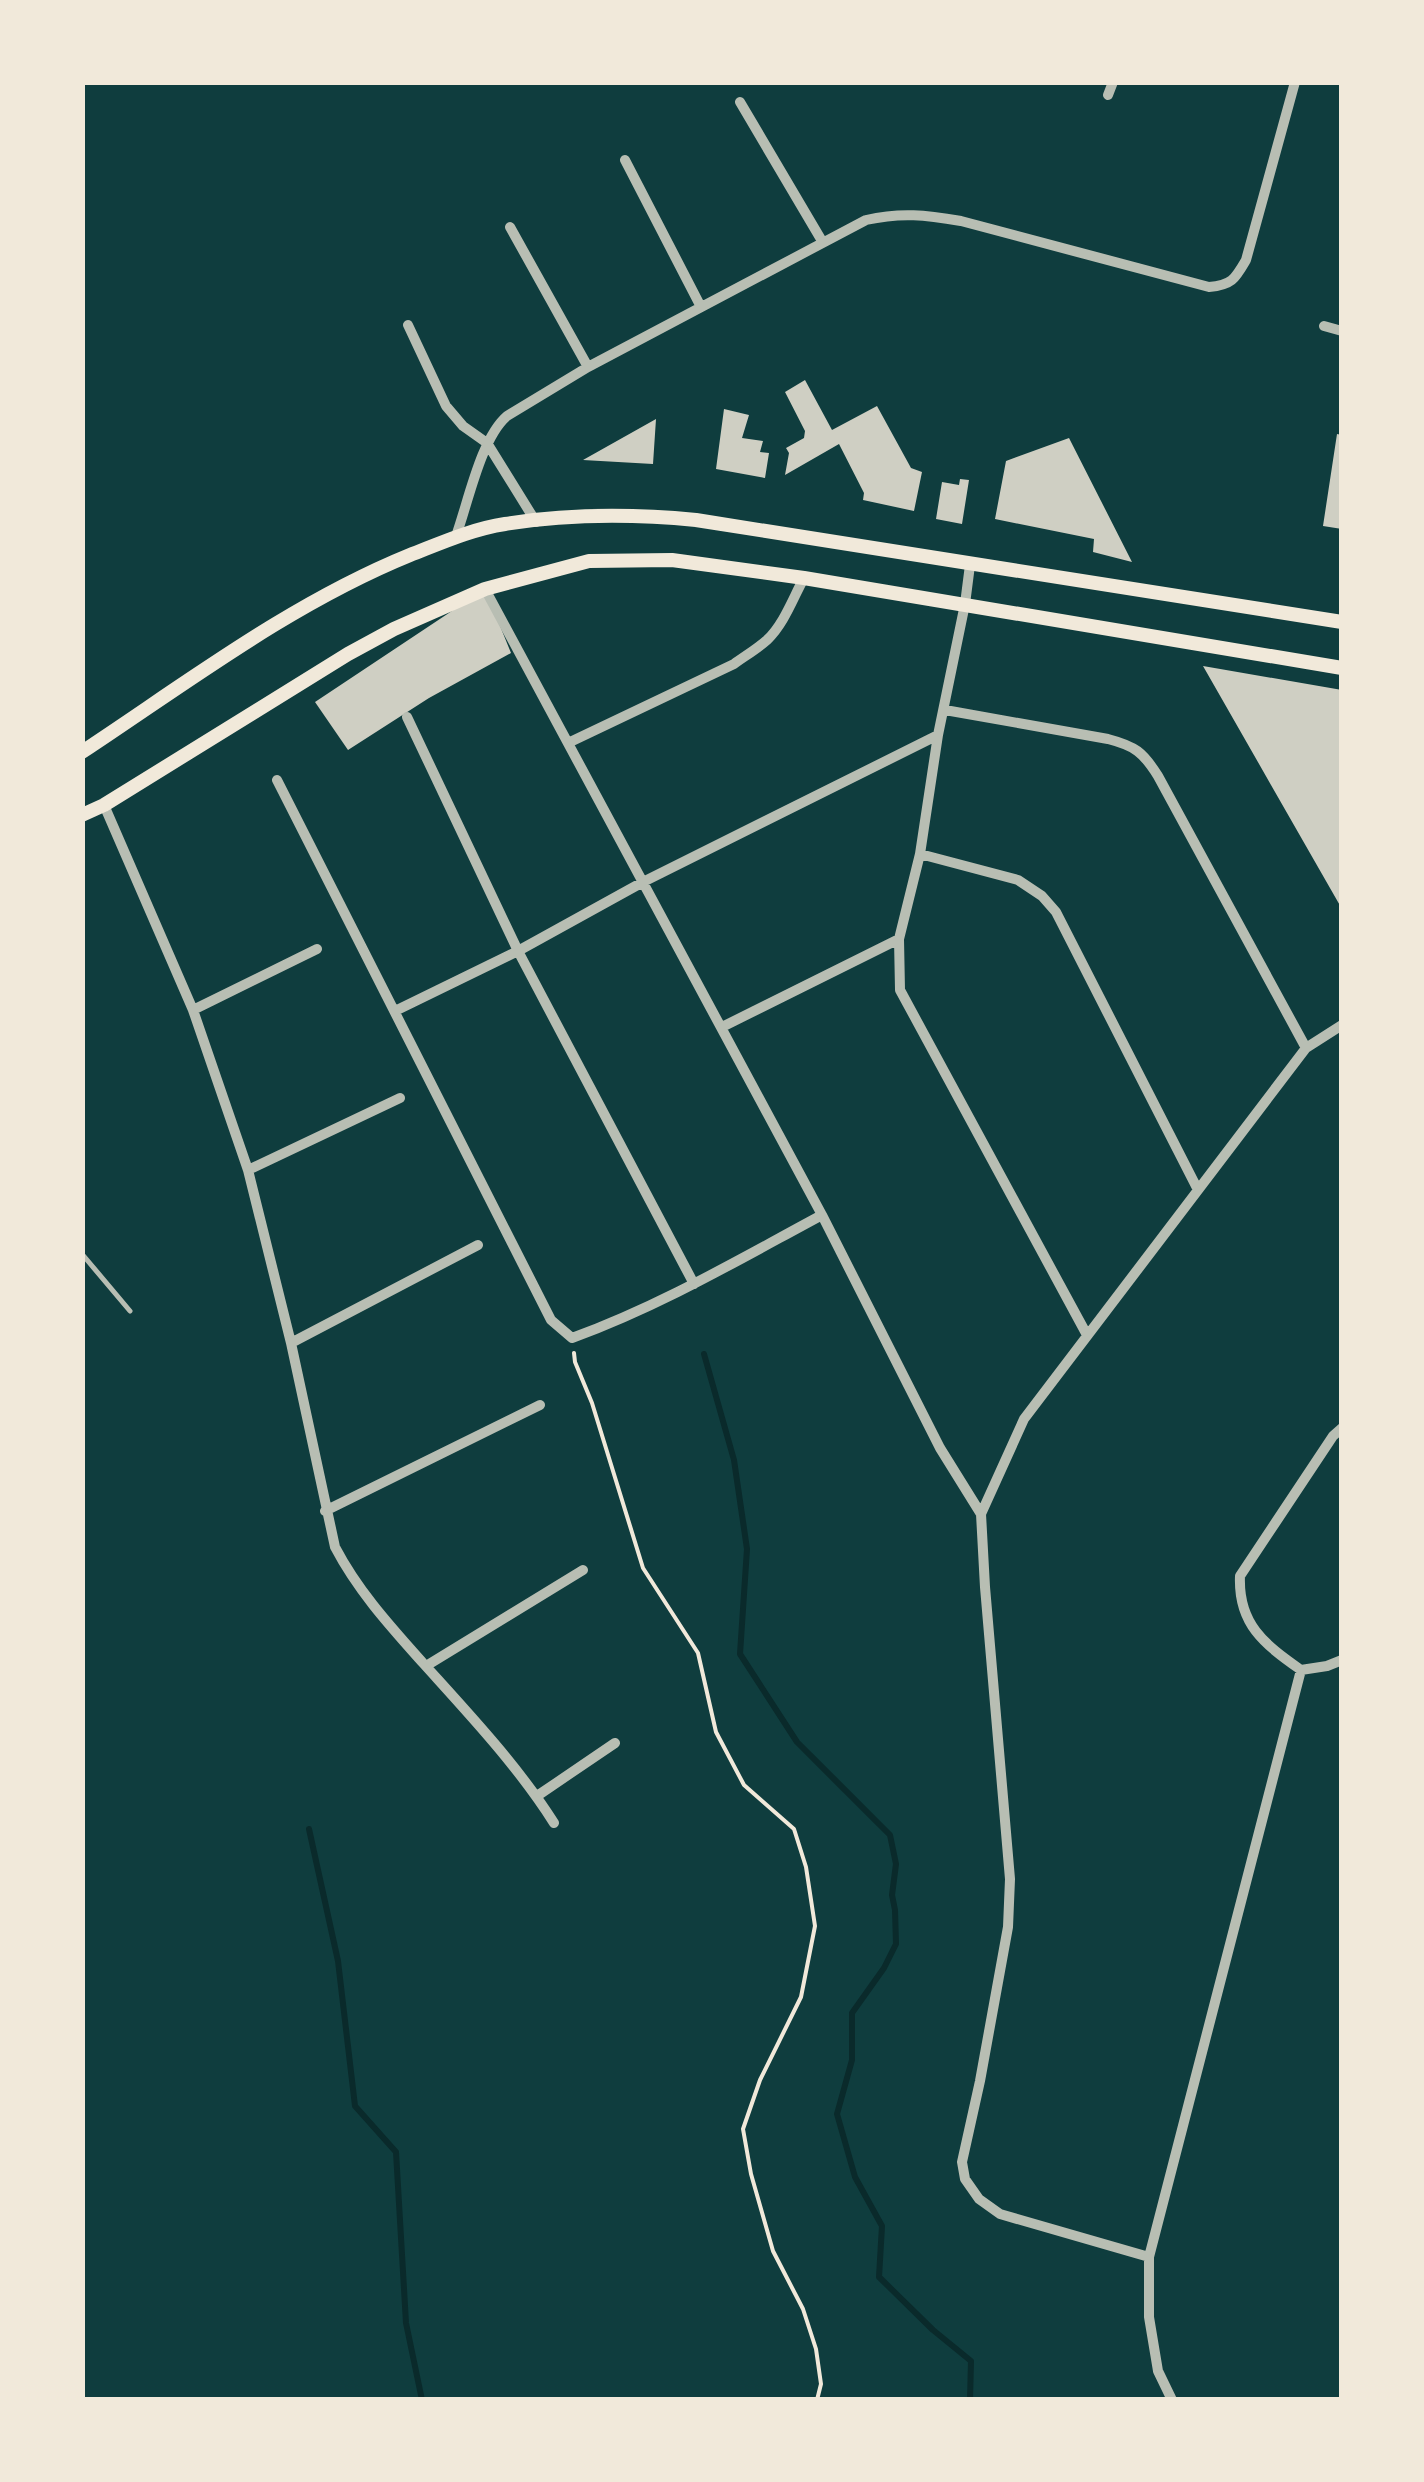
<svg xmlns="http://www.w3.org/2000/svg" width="1424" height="2482" viewBox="0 0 1424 2482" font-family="Poppins,sans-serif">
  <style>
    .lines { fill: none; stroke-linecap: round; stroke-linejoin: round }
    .stream { stroke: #0a2a2b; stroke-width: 6 }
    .building { fill: #cfcfc3 }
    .path { stroke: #f1e9da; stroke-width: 4 }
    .service { stroke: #b8beb3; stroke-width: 5 }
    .minor { stroke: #b8beb3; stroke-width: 10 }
    .secondary { stroke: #f1e9da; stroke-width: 14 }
  </style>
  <rect width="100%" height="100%" fill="#0f3d3e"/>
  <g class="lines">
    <path class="stream" d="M704 1354 734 1460 747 1549 740 1654 797 1742 890 1835 896 1864 892 1895 895 1910 896 1944 884 1968 852 2013V2060L837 2114 855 2177 882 2226 879 2277 933 2330 971 2361 970 2400
      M309 1829 338 1961 355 2106 396 2152 406 2323 422 2400"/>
  </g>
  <path class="building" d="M805 380 832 430 877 406 911 468 922 472 914 511 863 500 864 493 839 444 785 475 789 453 786 448 804 438 805 431 785 392Z
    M724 409 749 415 742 438 763 441 760 452 769 453 765 478 716 469Z
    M656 419 653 464 583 460Z
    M1337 434 1342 435V529L1323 526Z
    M1069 438 1132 562 1093 552 1094 539 995 519 1006 461Z
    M960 479 969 480 962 524 936 519 942 482 959 485Z
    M485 589 511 653 429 698 348 750 315 702Z
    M1203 666 1342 690V909Z"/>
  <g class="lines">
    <path class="path" d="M574 1353 575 1362 592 1403 643 1568 698 1653 716 1732 744 1785 794 1829 806 1867 815 1926 801 1997 760 2080 743 2129 751 2174 773 2251 803 2309 816 2349 821 2384 817 2400"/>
    <path class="service" d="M82 1254 130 1311"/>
    <path class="minor" d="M1108 95 1113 82
      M740 102 822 241
      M625 160 701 307
      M510 227 588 367
      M408 325 446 406 463 426 487 443 536 522
      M1324 326 1342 331
      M456 536C468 503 481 438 507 416L588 367 866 220C901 212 926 215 961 221L1209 287C1232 285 1235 279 1246 260L1295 82
      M970 565 965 604 938 735 920 854 899 939 900 990 1087 1335
      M485 589 822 1215 940 1448 981 1514
      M945 710 1108 739C1135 746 1143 752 1158 776L1306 1048
      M407 717 518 951 694 1284
      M568 743 734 664C745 656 757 649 767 640 784 624 793 598 804 578
      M277 780 551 1320 572 1338C660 1306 740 1259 822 1215
      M104 805 193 1010 248 1170 291 1343 335 1547C358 1591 390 1626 423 1663 469 1714 518 1766 554 1823
      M920 854 1018 880 1042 896 1056 912 1197 1188
      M193 1010 317 949
      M395 1011 518 951 643 882 938 735
      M722 1027 899 939
      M248 1170 400 1098
      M291 1343 478 1245
      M1342 1428 1333 1436 1240 1576C1238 1624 1264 1644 1301 1670L1327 1666 1342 1660
      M325 1511 540 1405
      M426 1666 583 1570
      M537 1796 615 1743
      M1149 2257 1000 2214 979 2199 965 2179 962 2162 980 2081 1008 1927 1010 1879 985 1587 981 1514 1024 1419 1306 1048 1342 1025
      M1172 2400 1158 2371 1149 2317V2257L1301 1670"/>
    <path class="secondary" d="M82 752C188 682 292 603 410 555 441 543 472 529 505 524 567 514 633 514 696 520L1342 622
      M82 815 104 805 348 654 394 629 485 589 589 561 672 560 804 578 1342 668"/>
  </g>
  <rect width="1424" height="2482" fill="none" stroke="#f1e9da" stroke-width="170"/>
</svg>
